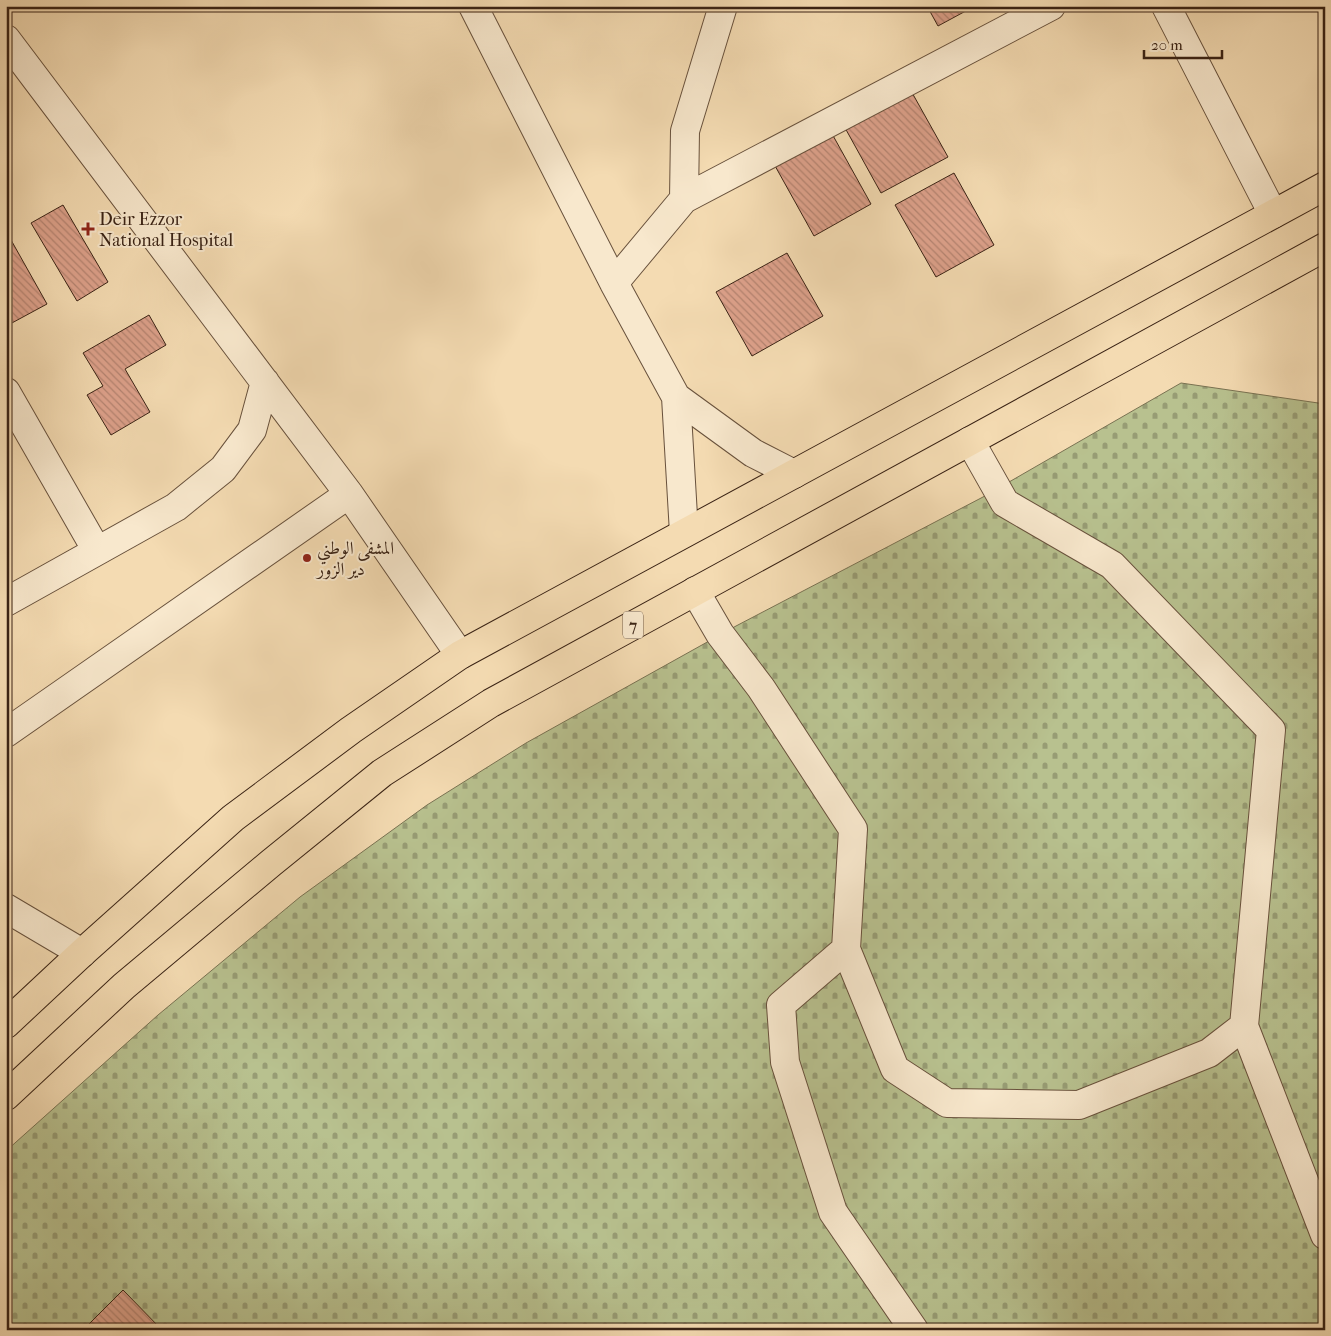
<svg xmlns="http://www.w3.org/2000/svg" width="1331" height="1336" viewBox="0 0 1331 1336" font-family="'IM FELL French Canon',Amiri,serif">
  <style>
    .cemetery { fill: url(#cemetery-stones); stroke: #797252 }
    .building { fill: url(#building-back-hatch); stroke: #3a2315 }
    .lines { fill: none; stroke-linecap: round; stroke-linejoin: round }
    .minor-casing { stroke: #68513c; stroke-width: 30 }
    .major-casing { stroke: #3a2315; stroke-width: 30 }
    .minor { stroke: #f8e8cd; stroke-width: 28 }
    .major { stroke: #f4dbb2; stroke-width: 28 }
    .poi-dot { fill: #8f2418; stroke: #f8e8cd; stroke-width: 2 }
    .labels { text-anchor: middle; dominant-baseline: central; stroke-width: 4; stroke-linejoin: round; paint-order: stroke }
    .shield { fill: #f8e8cd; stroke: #735e4c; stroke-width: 1 }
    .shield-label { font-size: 16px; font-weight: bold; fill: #3a2315 }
    .poi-label { font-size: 18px; fill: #3a2315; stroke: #f8e8cd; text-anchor: start }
  </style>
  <defs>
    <pattern id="cemetery-stones" width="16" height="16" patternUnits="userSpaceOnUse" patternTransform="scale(1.25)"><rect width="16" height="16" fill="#b8c18f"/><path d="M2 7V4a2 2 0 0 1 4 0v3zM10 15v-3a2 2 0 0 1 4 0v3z" fill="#979c74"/></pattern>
    <pattern id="building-back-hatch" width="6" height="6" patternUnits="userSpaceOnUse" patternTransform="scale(1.25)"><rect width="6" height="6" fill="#dda18b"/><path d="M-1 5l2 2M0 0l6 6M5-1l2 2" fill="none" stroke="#b48370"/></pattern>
  </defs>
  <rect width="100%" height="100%" fill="#f4dbb2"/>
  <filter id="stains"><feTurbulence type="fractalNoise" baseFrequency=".004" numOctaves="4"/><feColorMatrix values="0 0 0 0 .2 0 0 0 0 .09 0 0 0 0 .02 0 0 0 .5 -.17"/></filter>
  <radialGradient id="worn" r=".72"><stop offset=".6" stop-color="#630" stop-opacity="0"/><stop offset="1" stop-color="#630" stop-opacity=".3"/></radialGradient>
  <path class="cemetery" d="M1181 383 1325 404V1330H6V1151L158 1015 300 897 427 805 526 743 736 626 983 497Z"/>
  <path class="building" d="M927 6H975L938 26Z
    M910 89 948 157 881 193 844 126Z
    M831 132 871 204 814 236 774 164Z
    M954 173 994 245 936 277 895 205Z
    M63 205 108 282 77 301 31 223Z
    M6 231 47 304 10 324 6 318Z
    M787 253 823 316 752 356 716 292Z
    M149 315 166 345 125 369 150 412 111 435 87 395 103 386 83 353Z
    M123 1290 162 1330H83Z"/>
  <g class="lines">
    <g class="minor-casing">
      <path id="minor" d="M473 6 614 283 676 397
        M1166 6 1273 214
        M6 39 349 494 460 655
        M684 199 685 131 723 6
        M614 283 684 199 1051 6
        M6 392 97 551
        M970 441 1005 503 1112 565 1271 730 1244 1026 1325 1235
        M684 533 676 397 753 453 794 474
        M695 591 720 634 761 688 853 829 846 949 781 1005 785 1062 833 1212 914 1330
        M6 602 176 507 223 469 252 430 265 382
        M6 733 349 494
        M6 908 82 953
        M846 949 895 1069 947 1103 1079 1105 1209 1053 1244 1026"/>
    </g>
    <g class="major-casing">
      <path id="major" d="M6 1024 82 953 233 818 351 730 460 655 1325 186
        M6 1096 124 986 271 863 382 773 491 703 1325 247"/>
    </g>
    <use href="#minor" class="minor"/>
    <use href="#major" class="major"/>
  </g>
  <g class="poi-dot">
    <path d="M85.5 221.5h5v5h5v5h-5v5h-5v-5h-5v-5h5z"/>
    <circle cx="307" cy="558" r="5"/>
  </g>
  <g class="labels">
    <rect class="shield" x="623" y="611.5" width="20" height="27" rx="4"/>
    <g class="shield-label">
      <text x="633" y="625">7</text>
    </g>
    <g class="poi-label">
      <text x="99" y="219">Deir Ezzor<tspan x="99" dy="21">National Hospital</tspan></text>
      <text x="317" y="548">المشفى الوطني<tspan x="317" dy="21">دير الزور</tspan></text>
    </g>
  </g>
  <rect width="1331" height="1336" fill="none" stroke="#f4dbb2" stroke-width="25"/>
  <rect x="8" y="8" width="1316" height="1321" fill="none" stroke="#3a2315" stroke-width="2.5"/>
  <rect x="12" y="12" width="1306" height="1311" fill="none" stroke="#3a2315"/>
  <path d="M1144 50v8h78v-8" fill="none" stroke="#3a2315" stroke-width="2.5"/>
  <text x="1151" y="50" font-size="15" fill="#3a2315" stroke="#f8e8cd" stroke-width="4" paint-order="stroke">20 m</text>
  <rect width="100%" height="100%" filter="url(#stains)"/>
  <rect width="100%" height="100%" fill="url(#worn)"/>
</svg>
